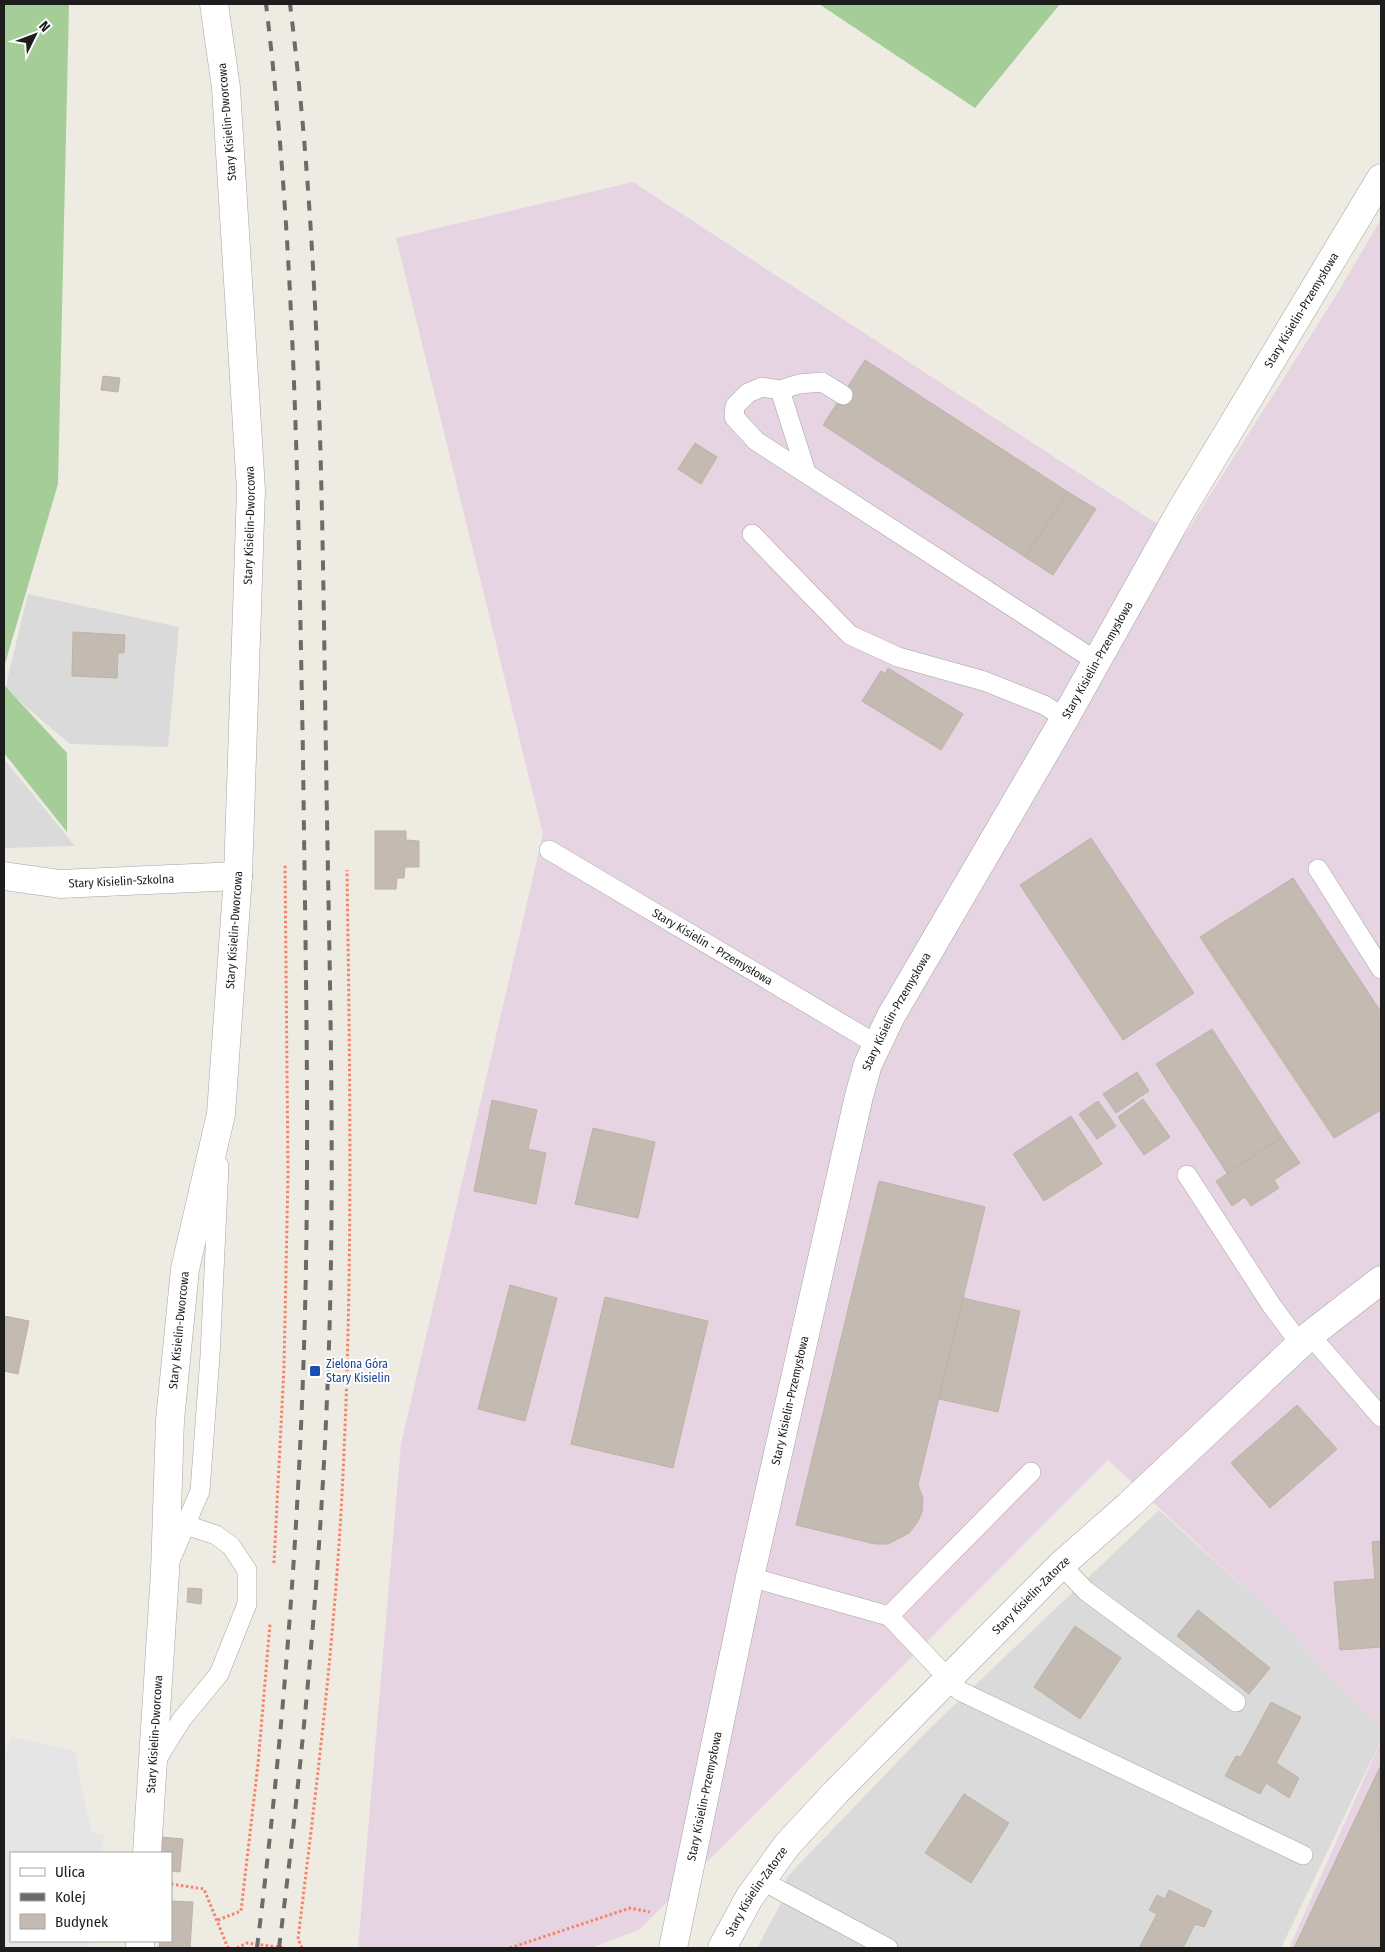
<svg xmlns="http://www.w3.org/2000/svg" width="1385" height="1952" viewBox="0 0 1385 1952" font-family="'Fira Sans Condensed',sans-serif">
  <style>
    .residential { fill: #dbdada }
    .industrial { fill: #e7d4e2 }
    .forest { fill: #a4cd97 }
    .parking { fill: #e5e5e5 }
    .building { fill: #c3bab2; stroke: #bfb2a5 }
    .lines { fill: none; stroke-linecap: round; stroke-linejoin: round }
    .service-casing { stroke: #a4a4a4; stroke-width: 20 }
    .minor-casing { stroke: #a4a4a4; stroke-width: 29 }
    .tertiary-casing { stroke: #a4a4a4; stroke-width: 29 }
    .path { stroke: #f88169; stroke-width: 3; stroke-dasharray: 2.5 2.5; stroke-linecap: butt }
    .service { stroke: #fff; stroke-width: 19 }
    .minor { stroke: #fff; stroke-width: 28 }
    .tertiary { stroke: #fff; stroke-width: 28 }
    .rail { stroke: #6b6b6b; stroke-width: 4; stroke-dasharray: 10 10; stroke-linecap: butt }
    .transit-dot { fill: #1a4fb4; stroke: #fff; stroke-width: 2 }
    .labels { text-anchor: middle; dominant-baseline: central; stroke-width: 4; stroke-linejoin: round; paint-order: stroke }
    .street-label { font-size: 12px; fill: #1d1d1d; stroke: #fff }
    .transit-label { font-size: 12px; fill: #164399; stroke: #fff; text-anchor: start }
  </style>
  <rect width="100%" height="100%" fill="#eeebe2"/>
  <path class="residential" d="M28 594 179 627 168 747 70 744 5 689Z
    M4 759 75 846 4 848Z
    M1159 1510 1250 1593 1381 1726V1740L1281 1948H757L781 1903 787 1877 927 1731Z"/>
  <path class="industrial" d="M633 182 1151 520 1184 536 1337 294 1381 219V1726L1250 1593 1108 1460 639 1930 591 1948H358L401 1444 543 834 396 238Z
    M1381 1741V1948H1289Z"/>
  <path class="forest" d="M4 4H69L58 484 4 667Z
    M819 4H1060L975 108Z
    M4 685 67 753V832L4 753Z"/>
  <path class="parking" d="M12 1737 75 1751 85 1805 92 1832 104 1836 102 1853H11V1941H90L89 1948H4V1758Z"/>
  <path class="building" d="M865 360 1068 492 1025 557 823 425Z
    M103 376 120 378 118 392 101 390Z
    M695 443 717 457 701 484 678 469Z
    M1068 492 1096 509 1053 575 1025 557Z
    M73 632 125 635 124 653H118L117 678 72 676Z
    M888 668 963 714 941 750 862 701 881 671 885 674Z
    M375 831H406V840L419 841V867H405L404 878H397L396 889H375Z
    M1091 838 1194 993 1123 1040 1020 885Z
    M1293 878 1381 1012V1110L1334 1138 1200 937Z
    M1212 1029 1282 1137 1227 1173 1156 1064Z
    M1137 1072 1149 1091 1116 1113 1103 1094Z
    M1143 1099 1170 1137 1144 1155 1118 1117Z
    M492 1100 537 1110 528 1149 546 1153 536 1204 474 1191Z
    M1098 1101 1116 1126 1097 1139 1079 1114Z
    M1071 1116 1102 1164 1044 1201 1013 1154Z
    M593 1128 655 1142 638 1218 575 1204Z
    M1282 1137 1300 1163 1274 1180 1279 1188 1251 1206 1245 1197 1232 1206 1216 1181Z
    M879 1181 985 1207 918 1485 923 1498 922 1512 917 1523 909 1533 888 1544H875L796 1525Z
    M510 1285 557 1298 525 1421 478 1409Z
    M605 1297 708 1321 673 1468 571 1444Z
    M963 1298 1020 1311 998 1412 939 1399Z
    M4 1316 29 1321 18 1374 4 1371Z
    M1297 1405 1337 1449 1270 1508 1231 1463Z
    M1381 1541V1647L1340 1650 1334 1582 1375 1579 1372 1542Z
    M188 1588 202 1589 201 1604 187 1602Z
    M1198 1610 1270 1668 1249 1694 1177 1636Z
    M1075 1626 1121 1658 1080 1719 1034 1687Z
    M1271 1702 1301 1717 1276 1763 1299 1778 1289 1798 1266 1783 1260 1794 1225 1776 1236 1756 1241 1757Z
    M1380 1767 1381 1948H1294Z
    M964 1794 1009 1823 971 1883 925 1853Z
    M161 1837 183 1839 180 1872 171 1871V1853H159Z
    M1169 1890 1212 1911 1204 1927 1195 1924 1183 1948H1139L1157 1914 1149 1910 1157 1895 1165 1899Z
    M171 1901 193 1902 190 1948H198H159L160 1941H171Z"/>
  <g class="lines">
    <g class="service-casing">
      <g id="service">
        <path d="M780 390 806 472"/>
        <path d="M843 395 822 382 799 384 780 390 762 387 748 393 735 406 734 417 756 441 1096 661"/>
        <path d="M752 534 850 635 898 657 984 681 1044 705 1065 718"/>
        <path id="s1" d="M549 850 876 1044"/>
        <path d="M1318 869 1381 969"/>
        <path d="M1187 1175 1272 1306 1301 1345"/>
        <path d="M1310 1335 1381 1417"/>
        <path d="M170 1561 200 1491 210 1356 219 1166"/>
        <path d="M1061 1565 1086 1591 1236 1702"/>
        <path d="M750 1577 889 1616 1031 1472"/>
        <path d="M889 1616 960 1691 1303 1855"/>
        <path d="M155 1762 182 1719 219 1674 247 1604V1570L231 1546 216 1535 186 1525"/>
        <path d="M761 1880 888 1948"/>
      </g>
    </g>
    <g class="minor-casing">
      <g id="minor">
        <path id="s2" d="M4 876 60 884 238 876"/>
        <path id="s3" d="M147 1853 165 1572 170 1420 185 1269 221 1114 238 876 251 490 226 88 214 4"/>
        <path d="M140 1948V1941"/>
        <path id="s4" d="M673 1948 750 1577 859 1096 868 1064 891 1016 1065 718 1179 514 1381 178"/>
      </g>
    </g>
    <g class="tertiary-casing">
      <g id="tertiary">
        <path id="s5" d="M722 1948 749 1898 787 1845 837 1791 948 1679 1061 1565 1128 1506 1310 1335 1381 1280"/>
      </g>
    </g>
    <path class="path" d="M274 1563 284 1367 288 1173 285 864
      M171 1884 204 1889 228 1948
      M218 1920 241 1911 258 1764 270 1624
      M237 1948 247 1943 285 1948
      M302 1948 298 1939C317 1784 336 1629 343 1473 353 1272 350 1071 347 870
      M510 1948 630 1908 650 1912"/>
    <use href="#service" class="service"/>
    <use href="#minor" class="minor"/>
    <use href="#tertiary" class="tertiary"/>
    <path class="rail" d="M257 1948C285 1722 302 1493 306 1265 309 1095 305 926 303 756 298 505 296 253 266 4
      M279 1948C303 1757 321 1566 328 1373 336 1168 329 962 326 756 322 505 321 253 290 4"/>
  </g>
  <rect class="transit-dot" x="309" y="1365" width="12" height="12" rx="2.5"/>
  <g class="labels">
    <g class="street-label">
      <text transform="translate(227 122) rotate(-95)">Stary Kisielin-Dworcowa</text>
      <text stroke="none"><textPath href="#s4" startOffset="1775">Stary Kisielin-Przemysłowa</textPath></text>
      <text stroke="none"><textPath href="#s3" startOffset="1334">Stary Kisielin-Dworcowa</textPath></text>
      <text stroke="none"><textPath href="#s4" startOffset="1370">Stary Kisielin-Przemysłowa</textPath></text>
      <text stroke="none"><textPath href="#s2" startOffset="118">Stary Kisielin-Szkolna</textPath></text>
      <text stroke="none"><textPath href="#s3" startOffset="929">Stary Kisielin-Dworcowa</textPath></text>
      <text stroke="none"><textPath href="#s1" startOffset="190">Stary Kisielin - Przemysłowa</textPath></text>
      <text stroke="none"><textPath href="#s4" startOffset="965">Stary Kisielin-Przemysłowa</textPath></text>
      <text stroke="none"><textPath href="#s3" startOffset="524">Stary Kisielin-Dworcowa</textPath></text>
      <text stroke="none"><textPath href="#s4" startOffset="560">Stary Kisielin-Przemysłowa</textPath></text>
      <text stroke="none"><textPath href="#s5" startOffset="471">Stary Kisielin-Zatorze</textPath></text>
      <text stroke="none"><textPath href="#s3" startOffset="119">Stary Kisielin-Dworcowa</textPath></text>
      <text stroke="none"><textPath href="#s4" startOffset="155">Stary Kisielin-Przemysłowa</textPath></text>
      <text stroke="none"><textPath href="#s5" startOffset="66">Stary Kisielin-Zatorze</textPath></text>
    </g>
    <g class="transit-label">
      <text x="326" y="1364">Zielona Góra<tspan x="326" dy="14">Stary Kisielin</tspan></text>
    </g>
  </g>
  <rect width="1385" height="1952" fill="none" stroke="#1d1d1d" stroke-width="10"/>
  <rect x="10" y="1852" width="162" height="90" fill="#ffffff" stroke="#a5a5a5"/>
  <rect x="20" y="1868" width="25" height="8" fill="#ffffff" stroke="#a5a5a5"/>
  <text x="55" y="1877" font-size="15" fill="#1d1d1d">Ulica</text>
  <rect x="20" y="1893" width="25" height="8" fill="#6b6b6b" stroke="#a5a5a5"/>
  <text x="55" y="1902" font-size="15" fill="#1d1d1d">Kolej</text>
  <rect x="20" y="1914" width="25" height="15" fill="#c3bab2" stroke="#a5a5a5"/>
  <text x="55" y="1927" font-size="15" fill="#1d1d1d">Budynek</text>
  <g transform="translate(35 35) rotate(48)" stroke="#ffffff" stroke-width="4" paint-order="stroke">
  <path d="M0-4L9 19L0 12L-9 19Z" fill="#1d1d1d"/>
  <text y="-8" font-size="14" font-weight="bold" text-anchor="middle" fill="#1d1d1d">N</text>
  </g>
</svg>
